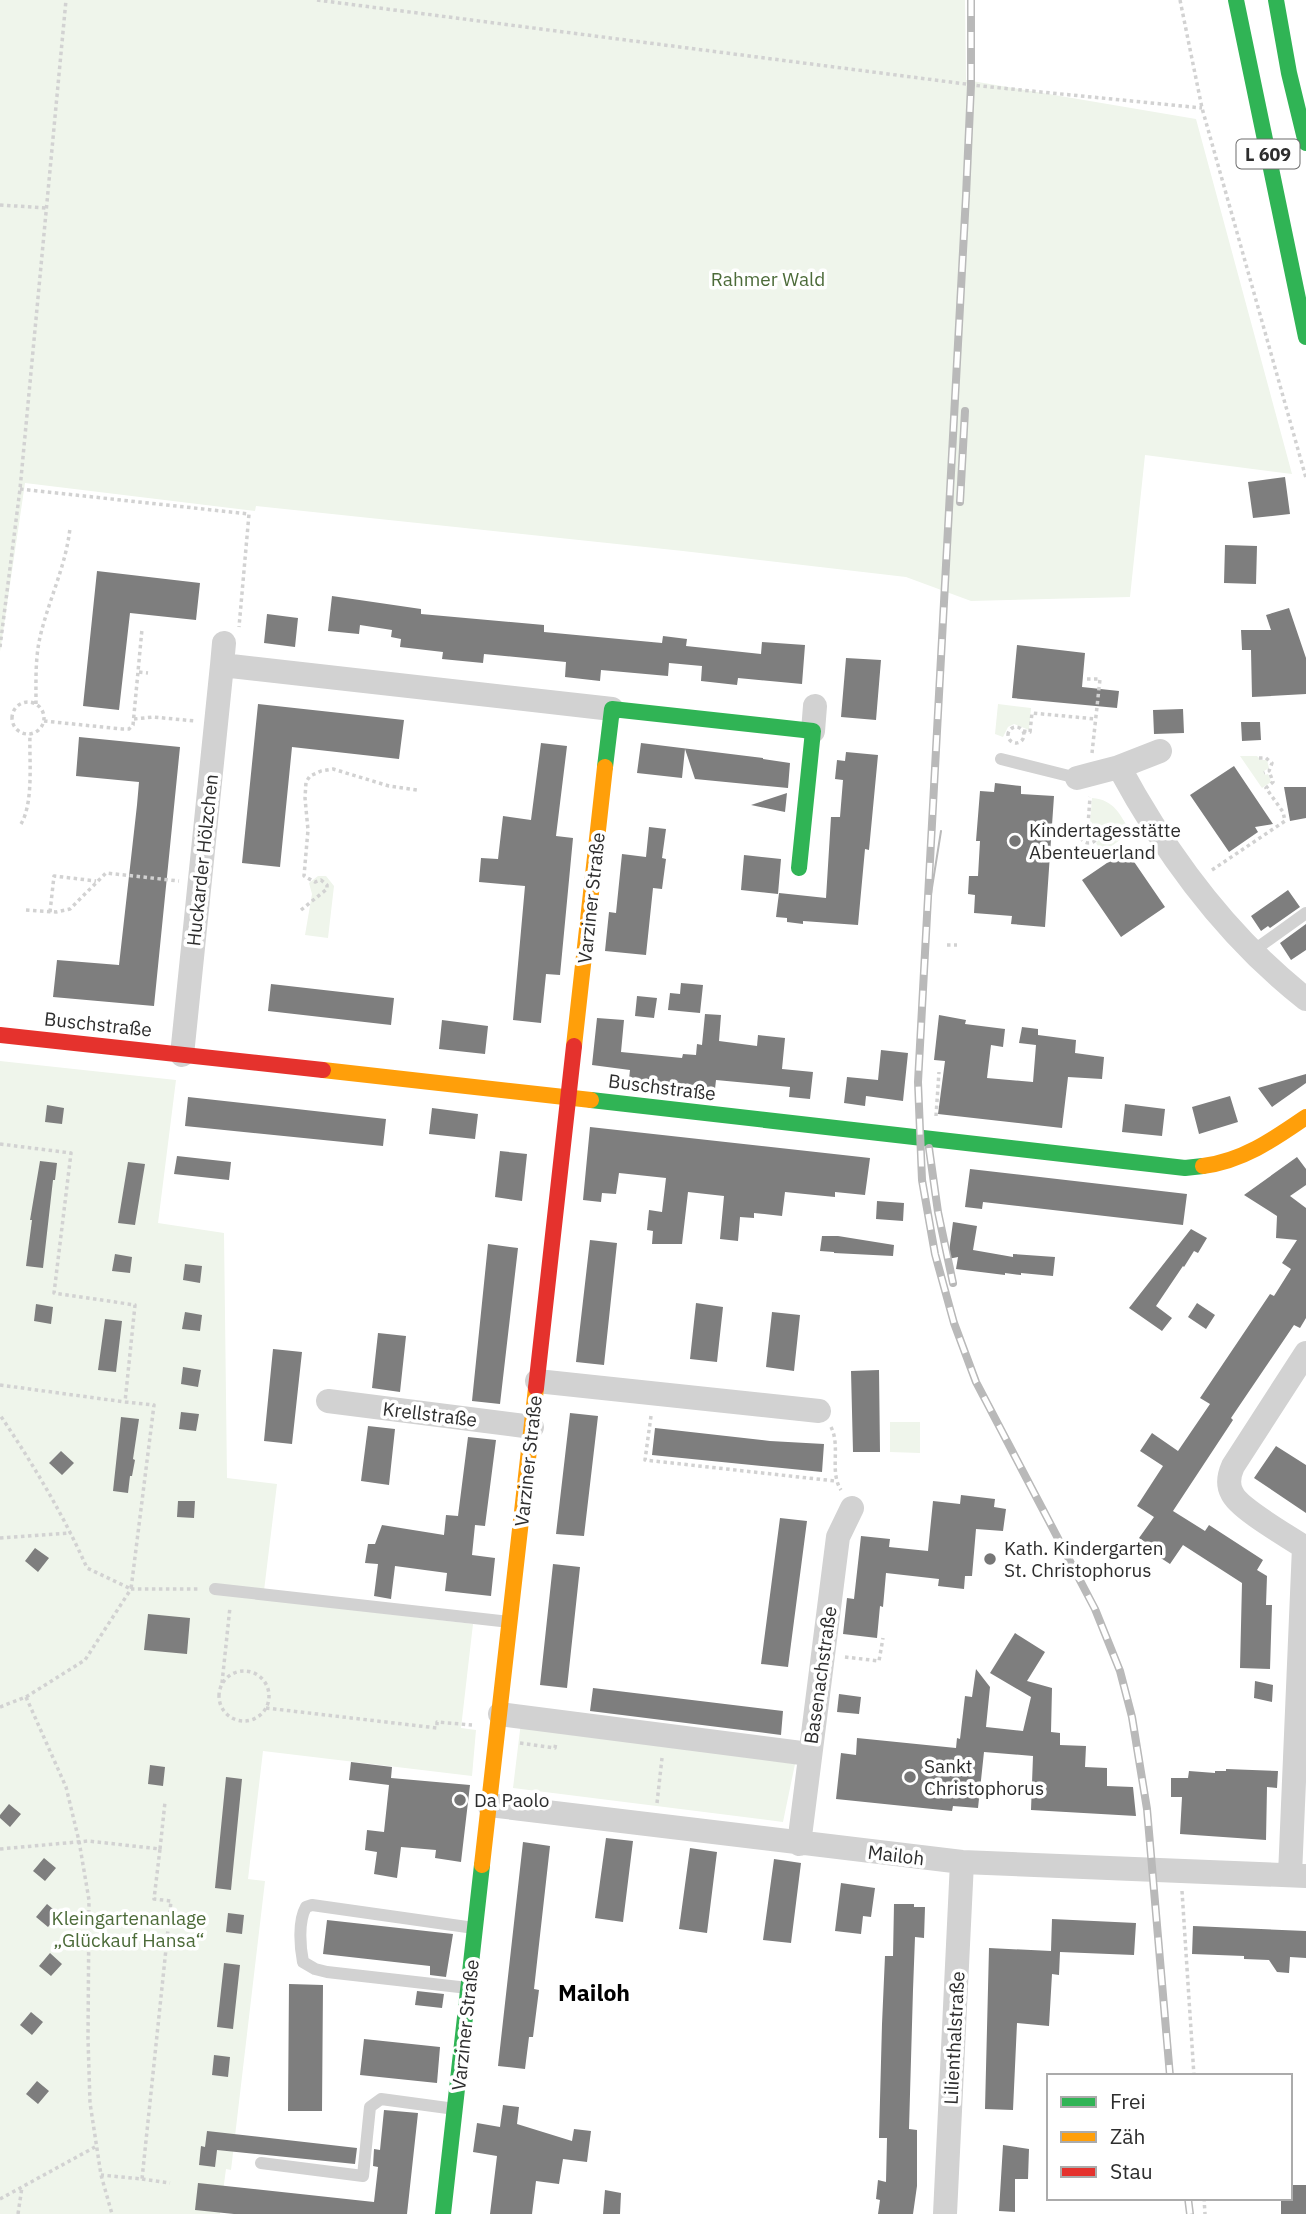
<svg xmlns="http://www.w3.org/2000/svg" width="1306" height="2214" viewBox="0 0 1306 2214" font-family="'IBM Plex Sans',sans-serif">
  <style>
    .green { fill: #eff5eb }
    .building { fill: #7e7e7e }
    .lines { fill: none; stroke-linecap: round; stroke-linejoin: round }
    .path { stroke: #d2d2d2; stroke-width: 3.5; stroke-dasharray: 3.5 3.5; stroke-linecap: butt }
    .lane { stroke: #d2d2d2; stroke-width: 12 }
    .street { stroke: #d2d2d2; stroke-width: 24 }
    .fast { stroke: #30b455; stroke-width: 16 }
    .slow { stroke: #ff9f0a; stroke-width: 16 }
    .jam { stroke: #e5322d; stroke-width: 16 }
    .tram { stroke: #b9b9b9; stroke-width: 2 }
    .rail-casing { stroke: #b9b9b9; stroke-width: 8 }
    .rail { stroke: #fff; stroke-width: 5; stroke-dasharray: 16; stroke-linecap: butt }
    .poi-dot { fill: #767676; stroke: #fff; stroke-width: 2.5 }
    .labels { text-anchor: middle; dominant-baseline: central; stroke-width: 7; stroke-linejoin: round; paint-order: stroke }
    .shield { fill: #fff; stroke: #6c6c6c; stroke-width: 2 }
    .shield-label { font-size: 18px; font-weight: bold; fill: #2d2d2d }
    .park-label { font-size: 19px; fill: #4c6b39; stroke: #fff }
    .poi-label { font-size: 19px; fill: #2d2d2d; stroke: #fff; text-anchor: start }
    .street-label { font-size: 19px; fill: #2d2d2d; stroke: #fff }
    .quarter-label { font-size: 23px; font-weight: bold; fill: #000; stroke: #fff }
  </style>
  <rect width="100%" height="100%" fill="#fff"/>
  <path class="green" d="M0 0H965L966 80 1196 119 1292 474 1145 455 1130 597 971 601 906 577 683 551 256 506 255 511 25 483 0 652Z
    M998 704 1031 708 1029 730 1014 724 1008 727 1003 737 995 734Z
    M1240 756H1257L1261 760H1267L1269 768 1264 771 1265 775 1268 774 1271 782 1262 788Z
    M1092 798C1115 800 1119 814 1131 832L1102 853 1096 843 1101 837C1101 829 1098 823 1090 823Z
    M318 876H326L334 886 328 938 305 935 312 894 309 883Z
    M0 1061 176 1080 158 1223 224 1233 227 1478 277 1484 263 1599 473 1624 461 1728 476 1730 472 1776 263 1751 248 1879 265 1881 231 2170 226 2169 220 2214H0Z
    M890 1422H920V1453L890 1452Z
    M521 1722 795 1764 783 1822 513 1788Z"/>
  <path class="building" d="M1285 477 1290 514 1253 518 1248 482Z
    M1225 545 1257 546 1256 584 1224 583Z
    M97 571 200 583 196 620 130 613 119 710 83 706Z
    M332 596 421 609V614L544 625V632L662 643 663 636 687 639 686 646 761 654 762 642 805 645 802 684 738 678 737 685 701 681 702 666 669 663 668 676 601 670 600 681 565 677 566 662 484 654 483 663 442 659 443 652 400 647 401 639 391 637 392 630 360 625 359 634 328 631Z
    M1289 608 1306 658V694L1252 697 1251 650H1242L1241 630H1271L1266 615Z
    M267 614 298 618 295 647 264 643Z
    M1017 645 1085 653 1082 687 1119 691 1117 708 1012 698Z
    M846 658 881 660 876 720 841 717Z
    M258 704 404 720 399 759 292 747 280 867 242 863Z
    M1183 709 1184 733 1154 734 1153 710Z
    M1241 722H1260L1261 740 1242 741Z
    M79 737 180 747 154 1006 53 997 57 960 119 965 137 805 139 782 76 776Z
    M541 743 567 746 556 836 573 838 560 975 546 974 541 1023 513 1020 525 886 479 882 481 858 498 859 503 816 531 820Z
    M641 743 763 758V759L790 763 788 788 695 779 685 749 682 778 637 773Z
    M846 752 878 755 869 850 865 849 858 925 803 921V924L787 922V918L776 917 779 893 826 898 831 817H840L843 780 835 779 837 760 845 761Z
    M1234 766 1273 824 1255 827 1258 832 1229 852 1190 795Z
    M995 783 1021 786V794L1054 796 1045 927 1011 924 1012 916 974 913 975 895 968 894 969 876H978L980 841H976L980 791 994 792Z
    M1284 787H1306V818L1290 821Z
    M787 793 785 812 751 805Z
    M649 827 666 829 662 858 666 859 662 889 653 888 646 955 605 951 609 912 616 913 622 854 646 857Z
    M1126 850 1165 907 1121 937 1082 880Z
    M744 855 781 859 778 894 741 890Z
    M1288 890 1300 907 1270 928 1268 926 1261 931 1251 916Z
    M1306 924V950L1291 960 1280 943Z
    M681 983 703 985 700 1013 668 1010 670 993 680 994Z
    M271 984 394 998 391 1025 268 1011Z
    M637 996 657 998 654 1018 635 1016Z
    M705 1014 721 1015 719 1041 757 1046 758 1035 785 1038 782 1069 813 1072 810 1099 789 1097 790 1087 716 1080 715 1089 629 1079 630 1070 592 1065 597 1018 624 1020 621 1052 682 1058 683 1054 696 1055 697 1044 702 1045Z
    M939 1015 966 1020 965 1024 1005 1029 1003 1047 991 1045 987 1078 1033 1082 1036 1045 1019 1043 1022 1027 1038 1029V1035L1076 1040 1075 1053 1104 1057 1102 1079 1068 1077 1062 1128 938 1114 945 1061 934 1060Z
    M442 1020 488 1026 485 1054 439 1049Z
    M881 1050 908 1053 903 1101 866 1096 865 1106 844 1103 847 1077 878 1080Z
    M1306 1074V1083L1272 1107 1258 1088Z
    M1230 1096 1238 1122 1199 1134 1192 1107Z
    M188 1097 386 1119 383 1146 185 1126Z
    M1125 1104 1165 1109 1162 1136 1122 1132Z
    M47 1105 64 1108 62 1124 45 1122Z
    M432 1108 478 1114 475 1139 429 1134Z
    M590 1127 870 1158 865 1195 835 1192V1197L785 1192 782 1216 754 1213V1218L740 1217 738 1241 720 1239 724 1196 688 1192 682 1244H652L653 1231 647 1230 649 1210 662 1212 666 1178 619 1173 616 1194 602 1193 601 1202 583 1200Z
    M500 1151 527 1154 522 1201 495 1197Z
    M177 1156 231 1162 229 1180 174 1174Z
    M1297 1157 1306 1169V1185L1290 1196 1306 1208V1318L1300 1328 1294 1325 1231 1418 1233 1420 1173 1511 1205 1531 1209 1525 1263 1560 1257 1570 1267 1576 1266 1605H1272L1270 1669 1240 1668 1242 1583 1183 1545 1170 1564 1147 1549 1150 1545 1139 1538 1154 1517 1137 1506 1163 1466 1140 1451 1152 1433 1178 1451 1210 1404 1200 1398 1270 1294 1274 1296 1291 1269 1282 1263 1297 1240 1276 1238 1277 1216 1244 1195Z
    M40 1161 57 1163 55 1180H53L43 1268 26 1266 32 1220H30Z
    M128 1162 145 1164 135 1225 118 1223Z
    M970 1169 1187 1194 1183 1225 983 1202 982 1209 965 1207Z
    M877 1201 904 1203 903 1221 876 1219Z
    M953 1222 977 1226 973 1250 1013 1257V1254L1055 1257 1053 1276 1021 1273V1275L1005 1273V1275L956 1269 958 1257 948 1259Z
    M1191 1229 1207 1238 1198 1253 1194 1251 1184 1267 1183 1266 1156 1306 1172 1318 1162 1331 1129 1308Z
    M822 1236H838L894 1245 893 1256 834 1253V1252L820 1251Z
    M590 1240 617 1243 604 1365 576 1362Z
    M488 1244 518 1248 500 1404 472 1401Z
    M115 1254 132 1257 130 1273 112 1271Z
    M185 1264 202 1266 200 1283 183 1280Z
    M696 1303 723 1307 717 1362 690 1359Z
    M1197 1303 1215 1315 1206 1329 1188 1317Z
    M36 1304 53 1307 51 1324 34 1321Z
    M185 1312 202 1315 200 1331 182 1329Z
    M772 1312 800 1315 794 1371 766 1367Z
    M105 1319 122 1321 116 1372 98 1370Z
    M378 1333 406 1336 400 1392 372 1388Z
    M273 1349 302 1352 292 1444 264 1441Z
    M183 1367 201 1370 198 1387 181 1384Z
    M879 1370 880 1452H853L851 1371Z
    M181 1412 199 1414 196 1431 179 1429Z
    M570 1413 598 1416 584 1536 556 1534Z
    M121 1417 139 1419 133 1459 135 1460 132 1476H130L128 1493 113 1491Z
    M368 1426 395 1429 389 1485 361 1481Z
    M655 1428 770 1441 824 1444 822 1472 652 1455Z
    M468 1437 496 1440 485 1526 475 1525 472 1555 495 1558 491 1596 445 1591 447 1573 395 1566 391 1599 374 1596 378 1564 365 1563 368 1544H375L382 1525 444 1535 446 1515 458 1516Z
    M1276 1446 1306 1465V1513L1254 1478Z
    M61 1451 74 1463 62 1475 49 1463Z
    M961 1495 995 1499 994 1507 1006 1509 1003 1531 976 1529 972 1576H965L964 1589 938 1586 939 1579 886 1573 883 1607 880 1606 877 1638 843 1634 847 1598 854 1599 861 1536 890 1539 889 1547 928 1551 933 1501 960 1504Z
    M178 1501H195L194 1518 177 1517Z
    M780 1518 807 1521 788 1667 761 1664Z
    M35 1548 49 1558 38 1572 25 1561Z
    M553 1564 580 1567 567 1688 540 1685Z
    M148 1614 190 1618 187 1654 144 1650Z
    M1015 1633 1045 1652 1027 1681 1052 1688 1051 1732 1060 1733V1745L1086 1746 1085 1767 1107 1768V1786L1133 1787 1136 1816 1031 1810 1033 1756 984 1752 978 1808 953 1806 952 1811 836 1799 841 1753 856 1755 857 1738 956 1748 957 1738 960 1739 965 1696 972 1697 976 1669 990 1687 986 1727 1023 1731 1031 1697 990 1673Z
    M1255 1681 1273 1685 1272 1702 1254 1698Z
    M593 1688 783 1711 781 1735 590 1711Z
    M839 1694 861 1697 859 1714 837 1712Z
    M351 1762 392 1767 391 1778 470 1785 461 1862 435 1858 436 1850 401 1847 397 1878 374 1874 377 1852 365 1850 367 1830 384 1832 389 1785 349 1780Z
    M150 1765 165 1767 163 1786 148 1784Z
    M1226 1769 1278 1771 1277 1788 1267 1787 1266 1840 1180 1834 1182 1797H1171V1778H1188L1189 1771 1215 1773V1771H1226Z
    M226 1777 242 1779 231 1890 215 1888Z
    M9 1804 21 1814 10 1827 0 1818V1815Z
    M606 1838 633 1841 623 1922 595 1918Z
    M523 1842 550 1846 534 1989 539 1990 533 2037H529L525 2069 498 2066Z
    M690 1848 717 1852 707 1933 679 1929Z
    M44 1858 56 1868 45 1881 33 1871Z
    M774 1859 801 1863 791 1943 763 1940Z
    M841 1883 875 1888 871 1917 863 1916 861 1934 835 1931Z
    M47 1904 59 1914 48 1927 36 1917Z
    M894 1904H914V1907H925L924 1938 915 1937 913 1990 909 2129 917 2130V2186L913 2214H878L880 2200 876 2199 878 2180 886 2182 887 2138H879L882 2024 885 1956H893Z
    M228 1913 244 1915 242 1934 226 1932Z
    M1052 1919 1136 1923 1134 1955 1060 1952 1059 1975 1052 1974 1049 2026 1017 2023 1013 2110 985 2109 989 1948 1051 1951Z
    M327 1920 453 1934 446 1977 430 1975V1966L323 1954Z
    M1193 1926 1306 1931V1958L1290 1957 1289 1973 1277 1972 1269 1960 1244 1959V1956L1192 1954Z
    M50 1953 62 1964 51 1976 39 1966Z
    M224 1963 240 1965 233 2029 217 2027Z
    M289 1984 323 1985 322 2111H288Z
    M417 1991 444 1994 442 2008 415 2005Z
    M31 2012 43 2022 32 2035 20 2025Z
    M364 2039 440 2047 437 2083 360 2075Z
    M214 2055 230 2057 228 2077 212 2075Z
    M37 2081 49 2091 38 2104 26 2094Z
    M503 2105 519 2107 517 2124 572 2141 574 2129 591 2131 587 2162 563 2159 559 2184 536 2181 532 2214H490L497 2156 473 2152 477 2123 500 2127Z
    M384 2110 418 2113 407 2214H234L195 2210 198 2183 374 2202 378 2167 373 2166 374 2149 380 2150Z
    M207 2131 357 2148 355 2164 217 2150 215 2167 199 2165 201 2146 205 2147Z
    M1003 2145 1029 2149 1028 2179H1015V2212L999 2211Z
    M1290 2185H1306V2214H1281V2198H1290Z
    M605 2190 621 2193 620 2214H603Z"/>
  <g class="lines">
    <path class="path" d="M317 0 981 86 1202 108
      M1180 0 1202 108 1306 478
      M0 205 47 208
      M20 489 249 514 239 627
      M0 647 20 489 66 0
      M139 672 148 673
      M1087 679H1100L1092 753
      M12 718a16 16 0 1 1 32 0a16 16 0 1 1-32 0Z
      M36 704C36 680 35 656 41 633 50 597 66 565 70 528
      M134 719 153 717 195 721
      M44 721 122 729H129L133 725 142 629
      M1008 735a8 8 0 1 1 16 0a8 8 0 1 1-16 0Z
      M1023 731 1030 732 1032 713 1096 719
      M1259 758H1266L1272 763 1269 771 1264 773
      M21 824C34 802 29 759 30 734
      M1088 825 1090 797
      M1080 834a9 9 0 1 1 18 0a9 9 0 1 1-18 0Z
      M1212 870 1285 821 1283 812 1266 788 1273 782 1269 771
      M26 910 56 912 70 909 106 873 179 881
      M301 910 327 889V885L321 880 315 882 304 876 308 830 305 798 306 782 310 776 321 771 333 769 389 786 417 790
      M50 912 54 876 96 881
      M947 945H957
      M936 1116 939 1072
      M0 1144 71 1153 54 1293 135 1305 125 1402 154 1405 131 1589 87 1568C63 1514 33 1464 0 1415
      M0 1385 125 1402
      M651 1416 645 1460 835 1481
      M831 1427C841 1447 829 1471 841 1490
      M0 1538 71 1533
      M845 1657 879 1661 883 1638
      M219 1696a25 25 0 1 1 50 0a25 25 0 1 1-50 0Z
      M222 1683 230 1607
      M26 1697 66 1787 79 1841 89 1900 88 2039 90 2103 101 2175 112 2214
      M0 1707 26 1697 85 1660 131 1589H199
      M266 1708 437 1728V1722L472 1725
      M520 1743 555 1748 556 1742
      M657 1803 662 1758
      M0 1849 88 1841 160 1849 154 1899 171 1901 142 2179 101 2175
      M160 1849 165 1802
      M1182 1891 1194 2076
      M142 2179 170 2183
      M1204 2198 1205 2214
      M0 2199 95 2147
      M18 2214 22 2187"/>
    <path class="lane" d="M1001 759 1077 778
      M1253 951 1306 913
      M215 1589 510 1622
      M468 1988 327 1972 315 1969 303 1962C300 1947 298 1921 306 1907L312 1905 474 1928
      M261 2163 363 2176 370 2107 381 2099 455 2109"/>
    <path class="street" d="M222 665 224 643
      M813 731 815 706
      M1160 751 1119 767C1166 854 1228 938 1306 999
      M1077 778 1119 767
      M182 1055 222 665 612 709
      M537 1381 819 1411
      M328 1401 532 1427
      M500 1714 809 1754
      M489 1805 962 1862 1306 1876
      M799 1844 838 1537 852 1508
      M1290 1875 1304 1547C1289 1537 1238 1508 1232 1493 1227 1484 1229 1475 1233 1466L1306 1353
      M945 2214 962 1862"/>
    <path class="fast" d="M1236 0 1306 337
      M1276 0 1289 73 1306 143
      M605 767 612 709 813 731 799 868
      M591 1100 1185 1168 1203 1166
      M443 2214 482 1865"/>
    <path class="slow" d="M574 1046 605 767
      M323 1070 591 1100
      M1203 1166C1243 1161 1274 1139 1306 1117
      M482 1865 536 1388"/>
    <path class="jam" d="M0 1035 323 1070
      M536 1388 574 1046"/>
    <path class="tram" d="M927 919 941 831"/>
    <g class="rail-casing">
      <path id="rail" d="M971 0V85L966 196 918 1082 922 1180 935 1254 954 1323 976 1382 1095 1609 1120 1671 1132 1717 1147 1809 1170 2076
        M960 502 965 411
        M929 1148 938 1212 953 1283
        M1188 2198 1190 2214"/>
    </g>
    <use href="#rail" class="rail"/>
  </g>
  <g class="poi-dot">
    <circle cx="1015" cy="841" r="7"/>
    <circle cx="990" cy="1559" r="7"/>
    <circle cx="910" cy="1777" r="7"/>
    <circle cx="460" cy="1800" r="7"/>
  </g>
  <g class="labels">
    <rect class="shield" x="1236.5" y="139.5" width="63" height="29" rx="5"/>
    <g class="shield-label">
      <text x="1268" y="154">L 609</text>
    </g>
    <g class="park-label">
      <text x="768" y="279">Rahmer Wald</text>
      <text x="129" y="1918">Kleingartenanlage<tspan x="129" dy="22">„Glückauf Hansa“</tspan></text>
    </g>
    <g class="poi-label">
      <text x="1029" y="830">Kindertagesstätte<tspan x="1029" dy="22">Abenteuerland</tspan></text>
      <text x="1004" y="1548">Kath. Kindergarten<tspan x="1004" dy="22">St. Christophorus</tspan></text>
      <text x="924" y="1766">Sankt<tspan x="924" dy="22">Christophorus</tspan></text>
      <text x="474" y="1800">Da Paolo</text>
    </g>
    <g class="street-label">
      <text transform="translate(202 860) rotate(-84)">Huckarder Hölzchen</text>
      <text transform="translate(591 898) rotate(-84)">Varziner Straße</text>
      <text transform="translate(98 1024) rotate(6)">Buschstraße</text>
      <text transform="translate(662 1087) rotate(7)">Buschstraße</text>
      <text transform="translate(430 1414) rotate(7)">Krellstraße</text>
      <text transform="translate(528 1461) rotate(-84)">Varziner Straße</text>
      <text transform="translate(820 1675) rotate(-82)">Basenachstraße</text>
      <text transform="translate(896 1855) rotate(7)">Mailoh</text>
      <text transform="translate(465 2025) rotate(-84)">Varziner Straße</text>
      <text transform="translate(954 2038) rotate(-87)">Lilienthalstraße</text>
    </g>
    <g class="quarter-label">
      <text x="594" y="1992">Mailoh</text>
    </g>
  </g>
  <rect x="1047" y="2074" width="245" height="126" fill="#ffffff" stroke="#ababab" stroke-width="2"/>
  <rect x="1061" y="2097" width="35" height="10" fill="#30b455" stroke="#ababab" stroke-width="2"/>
  <text x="1110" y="2109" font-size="21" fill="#2d2d2d">Frei</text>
  <rect x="1061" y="2132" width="35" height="10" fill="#ff9f0a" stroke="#ababab" stroke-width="2"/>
  <text x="1110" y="2144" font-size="21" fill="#2d2d2d">Zäh</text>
  <rect x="1061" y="2167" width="35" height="10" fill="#e5322d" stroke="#ababab" stroke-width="2"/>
  <text x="1110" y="2179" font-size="21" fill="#2d2d2d">Stau</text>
</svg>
